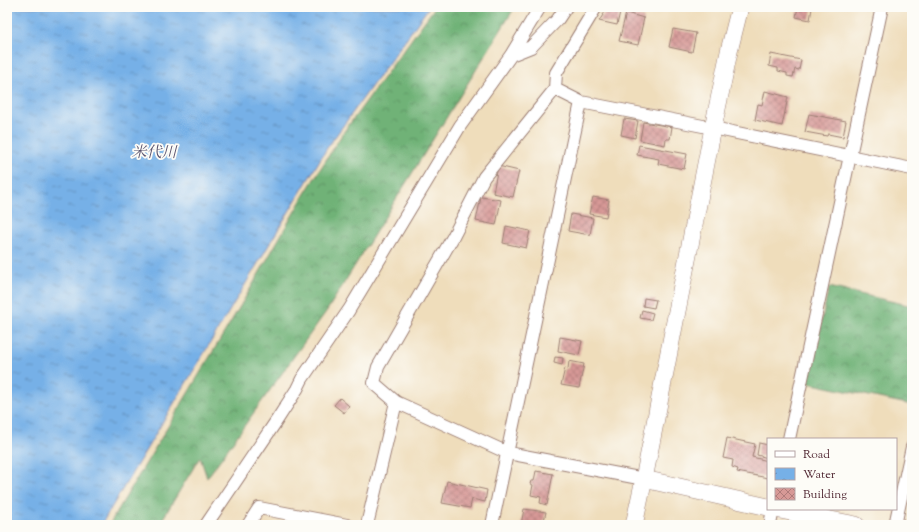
<svg xmlns="http://www.w3.org/2000/svg" width="919" height="532" viewBox="0 0 919 532" font-family="'Sorts Mill Goudy','Noto Serif JP',serif">
  <style>
    .forest { fill: url(#forest-crowns); stroke: #5c6851 }
    .water { fill: url(#water-ripples); stroke: #606889 }
    .building { fill: url(#building-cross-hatch) }
    .lines { fill: none; stroke-linecap: round; stroke-linejoin: round }
    .street-casing { stroke: #9c7e73; stroke-width: 14 }
    .secondary-casing { stroke: #9c7e73; stroke-width: 18 }
    .street { stroke: #fff; stroke-width: 12 }
    .secondary { stroke: #fff; stroke-width: 17 }
    .labels { text-anchor: middle; dominant-baseline: central; stroke-width: 3.5; stroke-linejoin: round; paint-order: stroke }
    .water-label { font-size: 15px; font-style: italic; fill: #59526d; stroke: #fdfcf7 }
  </style>
  <defs>
    <pattern id="forest-crowns" width="20" height="18" patternUnits="userSpaceOnUse"><rect width="20" height="18" fill="#6fb277"/><path d="M2 6a3 3 0 1 1 6 0M12 15a3 3 0 1 1 6 0" fill="none" stroke="#5d9062"/></pattern>
    <pattern id="water-ripples" width="26" height="14" patternUnits="userSpaceOnUse"><rect width="26" height="14" fill="#76b0e7"/><path d="M2 4q2-2 4 0t4 0M15 11q2-2 4 0t4 0" fill="none" stroke="#638fbb"/></pattern>
    <pattern id="building-cross-hatch" width="8" height="8" patternUnits="userSpaceOnUse"><rect width="8" height="8" fill="#d79996"/><path d="M0 0l8 8M0 8l8-8" fill="none" stroke="#b07c7b"/></pattern>
  </defs>
  <rect width="100%" height="100%" fill="#fdfcf7"/>
  <filter id="ink" filterUnits="userSpaceOnUse"><feTurbulence type="fractalNoise" baseFrequency=".025" numOctaves="2"/><feDisplacementMap in="SourceGraphic" scale="8" xChannelSelector="R" yChannelSelector="G"/><feConvolveMatrix kernelMatrix="1 2 1 2 8 2 1 2 1" color-interpolation-filters="sRGB"/></filter>
  <filter id="wash" filterUnits="userSpaceOnUse"><feTurbulence type="fractalNoise" baseFrequency=".012" numOctaves="4" result="noise"/><feDisplacementMap in="SourceGraphic" scale="16" xChannelSelector="R" yChannelSelector="G"/><feGaussianBlur stdDeviation="0.9" result="paint"/><feColorMatrix in="noise" values="0 0 0 0 0 0 0 0 0 0 0 0 0 0 0 0 0 1.4 0 .05"/><feComposite in="paint" operator="in"/></filter>
  <g filter="url(#wash)">
    <rect width="100%" height="100%" fill="#efddbb"/>
    <path class="forest" d="M435 7H515L328 309 207 478 200 457 159 525H109L245 298 304 195 343 133Z
      M829 287 912 306V405L808 383Z"/>
    <path class="water" d="M7 7H429L327 148 101 525H7Z"/>
    <g id="blocks">
      <path class="building" d="M798 7 812 8 810 20 796 17Z
        M607 9 620 12 617 25 599 21Z
        M626 13 644 18 638 45 619 41Z
        M673 29 696 33 692 52 669 47Z
        M771 54 801 60 799 70 795 69 793 77 787 76V73L778 71V68L769 66Z
        M765 91 788 97 782 126 755 120 758 104 762 105Z
        M809 114 846 121 843 137 828 134 827 136 805 132Z
        M624 119 638 121 635 138 621 135Z
        M643 122 672 127 670 139H666L665 145 640 140Z
        M639 145 687 154 684 169 658 164 659 159 637 155Z
        M498 166 519 171 513 197 493 193Z
        M481 197 501 200 496 225 476 221Z
        M593 197 609 200 606 217 589 214Z
        M571 214 593 218 590 235 568 231Z
        M506 226 530 231 526 248 503 243Z
        M644 298 656 300 654 308 643 306Z
        M642 310 653 313 651 320 640 318Z
        M560 337 582 341 579 355 558 351Z
        M555 357 563 358 562 365 554 363Z
        M569 361 584 364 579 388 561 385 565 368 568 369Z
        M340 398 349 406 344 413 334 405Z
        M727 438 755 444 752 457 768 461V478L737 472 738 469 732 467 733 460 723 458Z
        M759 443 768 445V458L757 455Z
        M536 471 553 474 547 505 540 503 541 497 531 495 533 485 530 484 531 481H534Z
        M447 481 487 490 485 502 472 499 470 508 442 503Z
        M524 509 546 512 543 525H521Z"/>
    </g>
  </g>
  <g filter="url(#ink)">
    <use href="#blocks" fill-opacity="0" stroke="#9c7e73" stroke-width="1"/>
    <g class="lines">
      <g class="street-casing">
        <path id="street" d="M596 7 556 73 555 89 484 177 453 237 378 367 374 383 396 402 508 453 644 479
          M511 55 531 47 558 19 566 7
          M555 89 581 102 713 128 912 169
          M789 439 882 7
          M206 525 277 420 297 389 302 379 349 310 460 126 511 55 540 7
          M248 525 259 508 347 525
          M367 525 396 402
          M492 525 581 102
          M770 525 773 509
          M895 525 912 447"/>
      </g>
      <g class="secondary-casing">
        <path id="secondary" d="M644 479 768 507
          M775 509 856 525
          M634 525 644 479 713 128 730 47 740 7"/>
      </g>
      <use href="#street" class="street"/>
      <use href="#secondary" class="secondary"/>
    </g>
  </g>
  <g class="labels">
    <g class="water-label">
      <text x="154" y="153">米代川</text>
    </g>
  </g>
  <rect width="919" height="532" fill="none" stroke="#fdfcf7" stroke-width="24"/>
  <rect x="767" y="438" width="130" height="72" fill="#fdfcf7" stroke="#b5a4a5"/>
  <rect x="775" y="451" width="20" height="6" fill="#ffffff" stroke="#b5a4a5"/>
  <text x="803" y="458" font-size="12" fill="#4a1f2b">Road</text>
  <rect x="775" y="468" width="20" height="12" fill="url(#water-ripples)" stroke="#b5a4a5"/>
  <text x="803" y="478" font-size="12" fill="#4a1f2b">Water</text>
  <rect x="775" y="488" width="20" height="12" fill="url(#building-cross-hatch)" stroke="#b5a4a5"/>
  <text x="803" y="498" font-size="12" fill="#4a1f2b">Building</text>
</svg>
